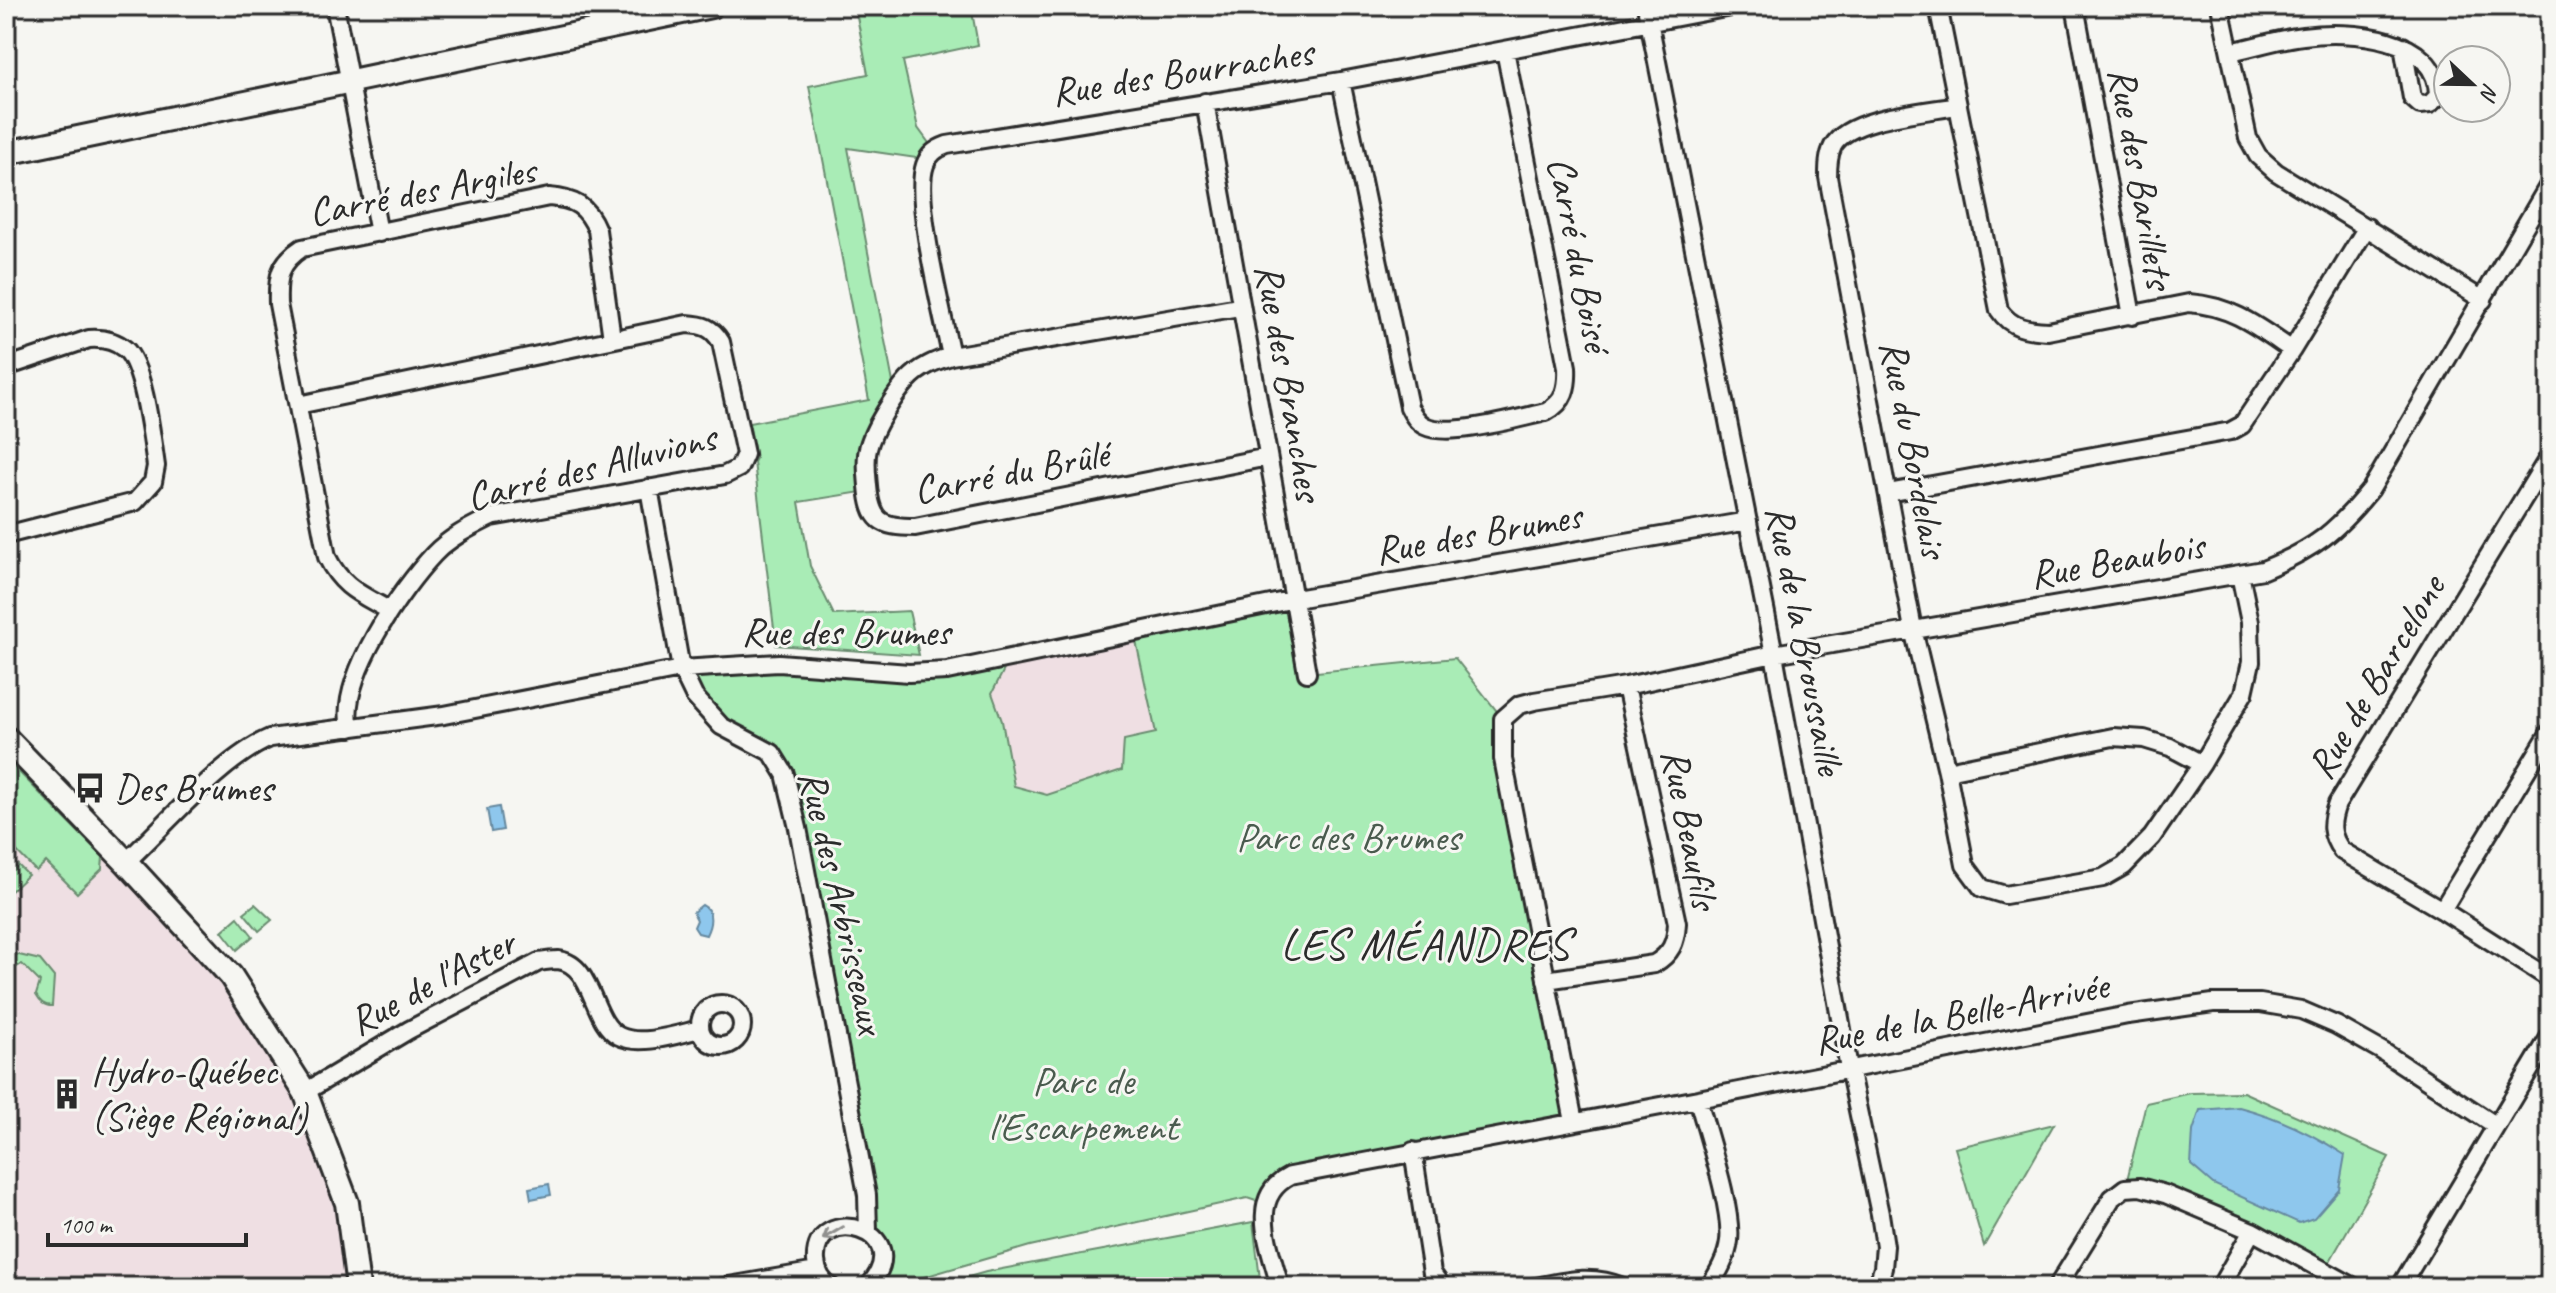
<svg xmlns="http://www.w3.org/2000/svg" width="2556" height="1293" viewBox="0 0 2556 1293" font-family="Caveat,sans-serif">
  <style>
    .built { fill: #efdfe3 }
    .green { fill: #a9ecb6; stroke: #6a8c70; stroke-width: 2 }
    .water { fill: #8ec7ed; stroke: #66899f; stroke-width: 2 }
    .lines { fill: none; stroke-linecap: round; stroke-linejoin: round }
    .street-casing { stroke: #2b2b2b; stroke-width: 22 }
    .secondary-casing { stroke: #2b2b2b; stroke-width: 28 }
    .street { stroke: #f6f6f2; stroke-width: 16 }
    .secondary { stroke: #f6f6f2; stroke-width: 22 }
    .oneway { stroke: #90908e }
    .labels { text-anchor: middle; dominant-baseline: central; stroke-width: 6; stroke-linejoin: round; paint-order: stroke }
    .street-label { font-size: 40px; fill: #2b2b2b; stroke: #f6f6f2 }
    .poi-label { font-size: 40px; fill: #2b2b2b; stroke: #f6f6f2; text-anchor: start }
    .park-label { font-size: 40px; fill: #4a5b4e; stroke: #f6f6f2 }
    .quarter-label { font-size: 44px; letter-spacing: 2px; fill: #2b2b2b; stroke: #f6f6f2 }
  </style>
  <rect width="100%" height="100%" fill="#f6f6f2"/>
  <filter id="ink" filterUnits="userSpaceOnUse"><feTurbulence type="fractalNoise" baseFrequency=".0125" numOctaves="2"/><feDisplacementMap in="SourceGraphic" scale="16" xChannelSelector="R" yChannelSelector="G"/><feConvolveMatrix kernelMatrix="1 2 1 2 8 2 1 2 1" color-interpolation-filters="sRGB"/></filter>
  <g filter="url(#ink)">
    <path class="built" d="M1134 632 1201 945 919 834 1010 658Z
      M6 738 231 976 305 1092 347 1203 358 1287H6Z"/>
    <path class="green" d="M855 6H971L978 45 903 61 918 128 934 150 923 159 848 148 896 398 878 426 868 491 799 502 810 566 834 615 909 611 919 655 776 645 754 462 756 458 749 423 869 400 809 86 868 74Z
      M1295 599 1307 673 1455 658 1503 719 1574 1122 1290 1176 1265 1204 1247 1198 1030 1246 889 1287 879 1275 878 1242 798 828 772 753 721 726 681 669 889 671 1010 658 992 693 1002 721 1014 786 1047 795 1122 770 1124 740 1156 733 1134 632Z
      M6 759 103 857 102 869 77 893 46 862 36 871 6 840Z
      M18 865 28 875 6 896V876Z
      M255 904 272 920 259 931 244 913Z
      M238 917 253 936 237 950 222 931Z
      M6 945 15 954 40 960 54 977 52 1006C44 1006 40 1002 36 995L40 982 22 964 6 973Z
      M2243 1092 2389 1157 2325 1270 2252 1231 2125 1188 2146 1103 2191 1093Z
      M2054 1124 1984 1246 1955 1148Z
      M1253 1222 1261 1287H933L986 1272Z"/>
    <path class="water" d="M499 807 503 830 491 832 487 809Z
      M702 905C714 911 711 925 706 935L698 933 694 927 697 920 693 912Z
      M2239 1107C2278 1117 2311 1133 2345 1155L2339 1189 2314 1218 2299 1223 2213 1184 2191 1165 2193 1131 2200 1110Z
      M549 1184 551 1195 531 1199 529 1188Z"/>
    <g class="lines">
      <g class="street-casing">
        <path id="street" d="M335 6 379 233
          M1646 6 1774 654 1849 1068 1880 1214 1885 1246 1883 1268 1877 1287
          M1938 6 1999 310C2011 328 2027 330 2048 331L2189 303C2232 306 2258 327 2292 350
          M2075 6 2132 316
          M2220 6 2248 138 2258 156 2276 172 2483 300
          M2230 52C2254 47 2278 39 2303 36 2349 30 2438 35 2438 96L2430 104 2420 105 2412 98 2403 46
          M1341 81 1409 407C1413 415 1417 422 1425 426 1449 438 1518 418 1546 412 1565 402 1568 387 1567 367L1505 50
          M1205 102 1307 673
          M1957 106C1926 112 1849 117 1833 146 1828 156 1828 167 1828 177L1913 629 1947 771 1965 865 1982 888 2005 895 2103 878 2124 866 2152 837 2202 764 2244 693 2251 662 2250 622 2240 574
          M1239 307 951 356C935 361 920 367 908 380 895 394 872 430 868 449 865 461 867 474 868 486 871 521 880 527 915 527L1268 457
          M951 356C943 315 913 199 925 165 929 154 936 149 947 145L1341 81 1736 6
          M6 367 89 339C102 338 114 340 125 349 144 365 152 439 156 466L153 482 135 502 6 535
          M298 405 687 324C703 325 712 327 721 342L745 454 739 468 725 475 491 517C471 527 450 537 434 554 401 589 338 679 350 728
          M2550 455 2337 804C2330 823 2330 835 2342 851L2442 910 2550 979
          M649 488 681 669 694 696 721 726 772 753 785 774 798 828 867 1195 868 1232
          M1888 493 2231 431 2242 425 2292 350 2367 227
          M390 611C361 594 342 588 327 557L278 304C277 277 279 263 302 248L549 197C575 199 587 206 597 230L612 339
          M1947 771 2113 737 2144 739 2170 747 2202 764
          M126 862C166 825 222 758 270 738L444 715 681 669 779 663 909 673 947 671 1295 599 1748 521
          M2442 910 2550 732
          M1546 980 1654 964C1671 954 1676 943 1677 923L1626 686
          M700 1025a21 21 0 1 1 42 0a21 21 0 1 1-42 0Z
          M305 1092 409 1030 539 962C545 961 552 960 558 960 594 964 591 1022 619 1036 641 1047 678 1034 700 1029
          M1698 1099C1707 1134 1733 1209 1729 1241 1727 1258 1718 1273 1709 1287
          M1574 1122 1503 759V719L1519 705 1534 701 1626 686 1774 654 2263 570C2315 549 2336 532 2371 489L2550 183
          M1413 1151 1432 1273 1442 1287
          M723 1287 817 1271
          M831 1287C821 1281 817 1272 816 1261 812 1201 920 1229 868 1287
          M1280 1287C1271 1249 1246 1198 1290 1176L1698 1099 2128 1015 2213 1003H2260L2301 1010 2336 1025 2382 1051 2495 1125
          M1535 1287C1566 1281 1592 1274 1623 1287
          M2057 1287 2112 1198 2125 1188 2140 1187 2165 1194 2252 1231 2354 1287
          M2220 1287 2252 1231
          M2400 1287 2550 1036"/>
      </g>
      <g class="secondary-casing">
        <path id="secondary" d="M6 153 711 6
          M6 738 126 862 231 976 305 1092 347 1203 358 1287"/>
      </g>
      <use href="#street" class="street"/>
      <use href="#secondary" class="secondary"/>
    </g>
    <defs><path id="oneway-shaft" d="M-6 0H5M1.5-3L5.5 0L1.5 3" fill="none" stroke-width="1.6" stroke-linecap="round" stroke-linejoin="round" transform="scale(2)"/></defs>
    <use class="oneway" href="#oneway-shaft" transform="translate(833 1233) rotate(149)"/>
  </g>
  <defs>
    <g id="bus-bare" transform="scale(2.4)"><path d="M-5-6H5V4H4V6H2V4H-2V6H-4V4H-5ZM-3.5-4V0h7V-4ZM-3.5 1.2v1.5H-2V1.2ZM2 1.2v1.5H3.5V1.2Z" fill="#2b2b2b" stroke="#f6f6f2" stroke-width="2.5" paint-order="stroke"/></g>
    <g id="building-bare" transform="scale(2.4)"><path d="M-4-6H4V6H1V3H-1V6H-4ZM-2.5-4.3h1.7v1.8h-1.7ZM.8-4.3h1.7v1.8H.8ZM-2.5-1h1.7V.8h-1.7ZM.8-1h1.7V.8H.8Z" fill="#2b2b2b" stroke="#f6f6f2" stroke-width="2.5" paint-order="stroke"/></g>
  </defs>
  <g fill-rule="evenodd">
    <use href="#bus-bare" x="90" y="788"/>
    <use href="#building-bare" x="67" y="1094"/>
  </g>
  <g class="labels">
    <g class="street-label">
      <text transform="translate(1182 72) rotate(-9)">Rue des Bourraches</text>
      <text transform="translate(2141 178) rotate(80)">Rue des Barillets</text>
      <text transform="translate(422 191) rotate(-11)">Carré des Argiles</text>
      <text transform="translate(1579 254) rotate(79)">Carré du Boisé</text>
      <text transform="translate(1289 382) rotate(80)">Rue des Branches</text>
      <text transform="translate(1914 449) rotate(79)">Rue du Bordelais</text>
      <text transform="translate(591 467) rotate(-14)">Carré des Alluvions</text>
      <text transform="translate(1011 472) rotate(-11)">Carré du Brûlé</text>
      <text transform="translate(1478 533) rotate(-10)">Rue des Brumes</text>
      <text transform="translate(2117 560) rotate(-10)">Rue Beaubois</text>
      <text x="846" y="632">Rue des Brumes</text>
      <text transform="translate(1805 640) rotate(79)">Rue de la Broussaille</text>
      <text transform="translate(2376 677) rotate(-59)">Rue de Barcelone</text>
      <text transform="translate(1690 829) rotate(79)">Rue Beaufils</text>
      <text transform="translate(842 902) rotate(77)">Rue des Arbrisseaux</text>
      <text transform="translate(432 982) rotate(-28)">Rue de l'Aster</text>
      <text transform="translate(1961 1013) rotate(-11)">Rue de la Belle-Arrivée</text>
    </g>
    <g class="poi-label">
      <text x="114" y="788">Des Brumes</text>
      <text x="91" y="1071">Hydro-Québec<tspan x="91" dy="46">(Siège Régional)</tspan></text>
    </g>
    <g class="park-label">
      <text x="1348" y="837">Parc des Brumes</text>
      <text x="1083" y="1081">Parc de<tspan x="1083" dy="46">l'Escarpement</tspan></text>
    </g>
    <g class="quarter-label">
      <text x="1426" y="944">LES MÉANDRES</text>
    </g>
  </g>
  <rect width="2556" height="1293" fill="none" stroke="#f6f6f2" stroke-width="32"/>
  <rect x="16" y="16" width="2524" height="1261" fill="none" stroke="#2b2b2b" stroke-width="3" filter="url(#ink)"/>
  <g transform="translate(2472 84) rotate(112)"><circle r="38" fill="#f6f6f2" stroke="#a5a5a2" stroke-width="2"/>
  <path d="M0-6L14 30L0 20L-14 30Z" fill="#2b2b2b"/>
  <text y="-12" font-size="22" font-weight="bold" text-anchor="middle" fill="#2b2b2b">N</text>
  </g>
  <path d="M48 1233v12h198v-12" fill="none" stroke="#2b2b2b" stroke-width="4"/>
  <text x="60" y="1233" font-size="24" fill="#2b2b2b" stroke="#f6f6f2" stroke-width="6" paint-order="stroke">100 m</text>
</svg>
